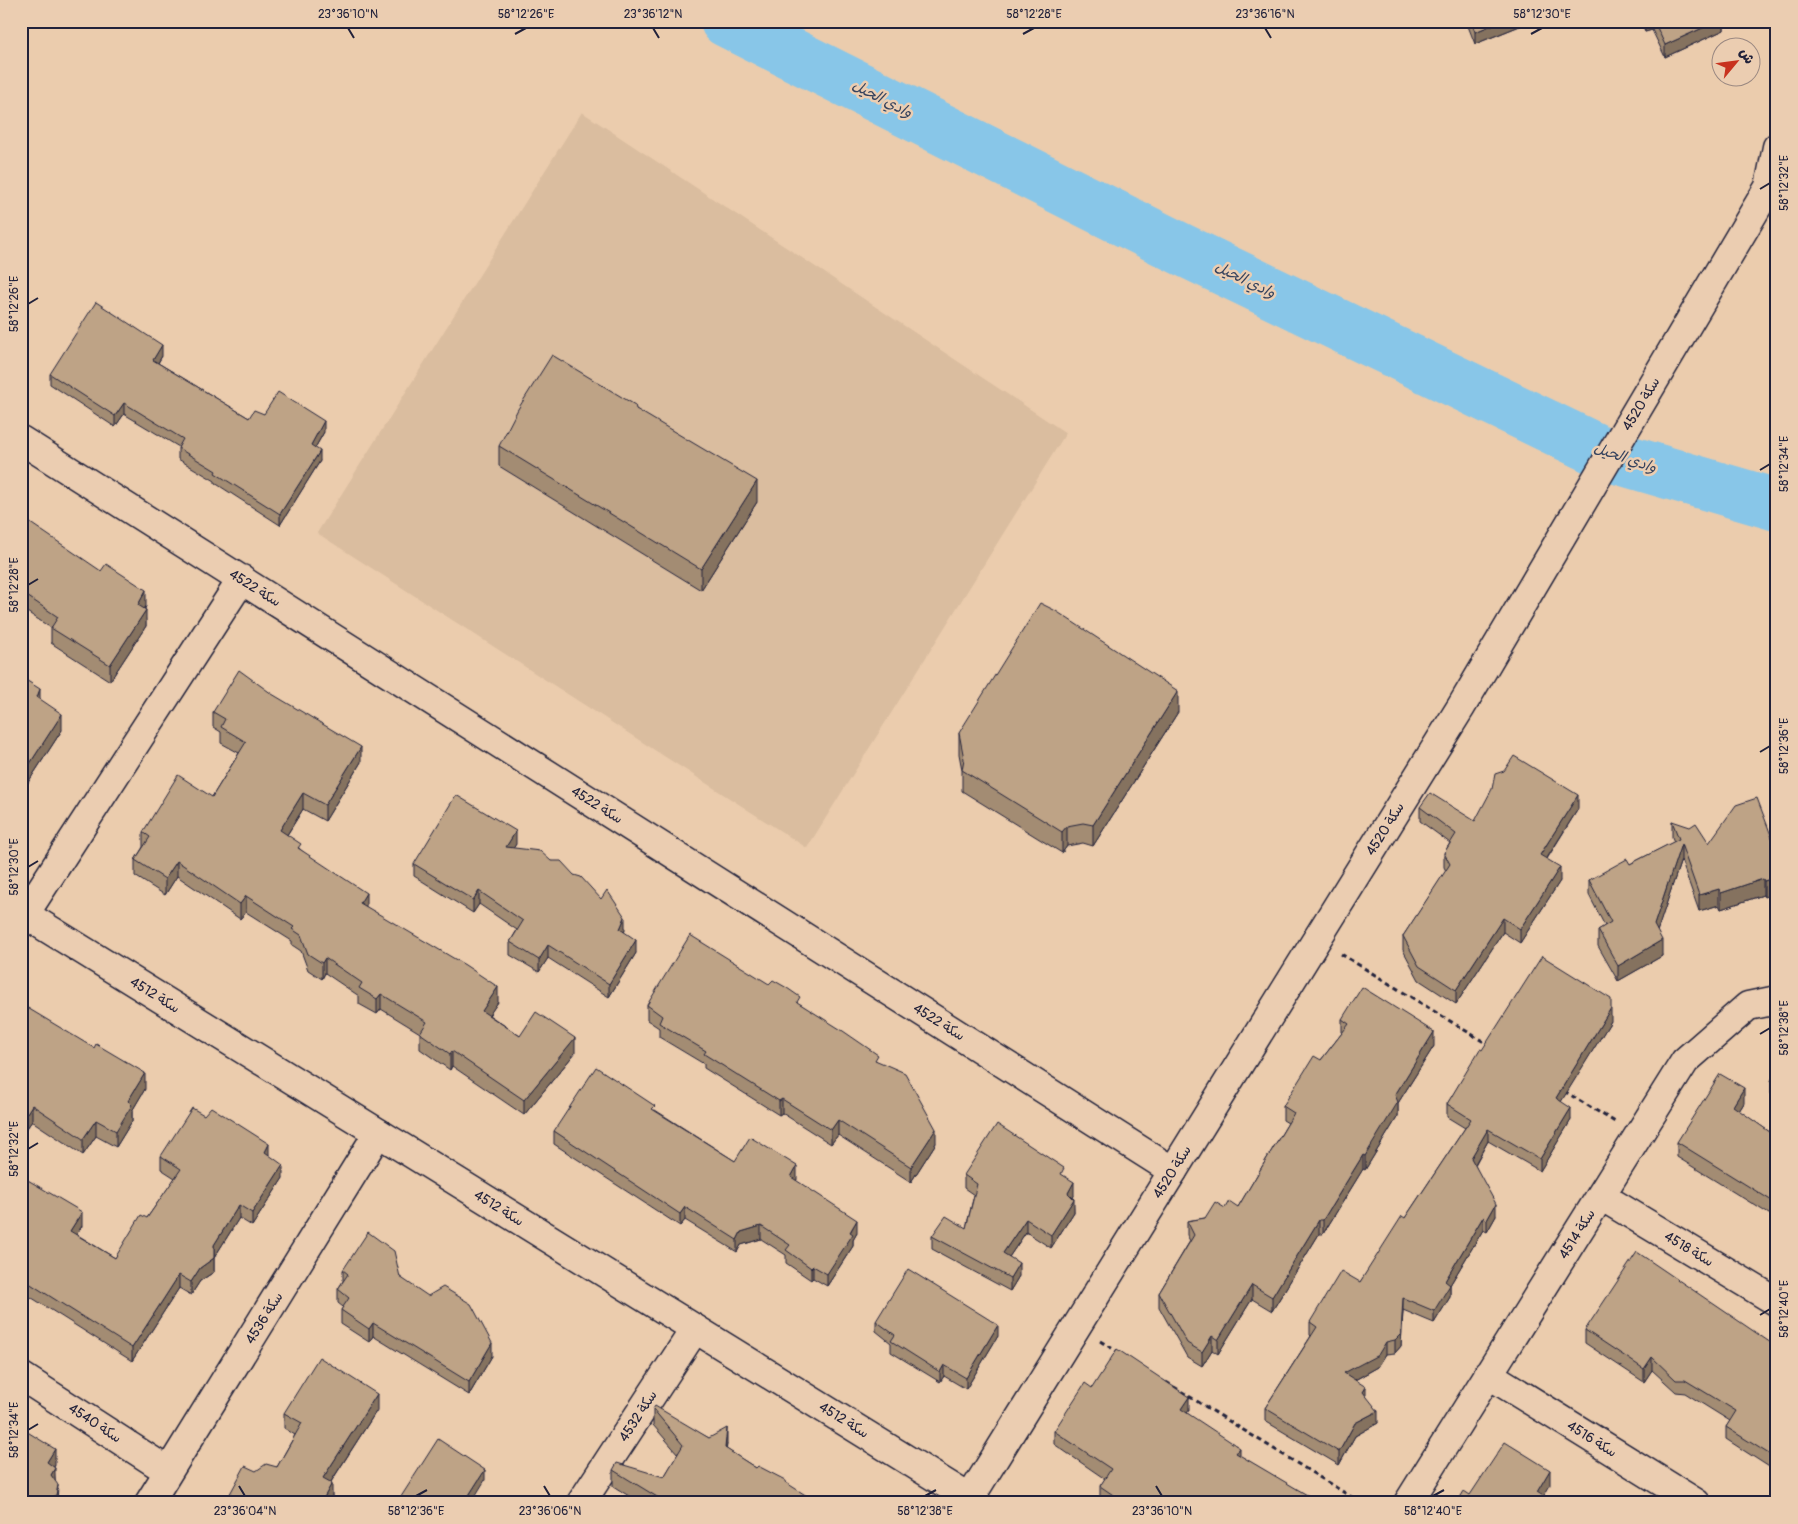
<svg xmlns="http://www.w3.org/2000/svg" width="1798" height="1524" viewBox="0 0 1798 1524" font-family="Pangolin,'Playpen Sans Arabic',sans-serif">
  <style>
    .built { fill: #dabd9f }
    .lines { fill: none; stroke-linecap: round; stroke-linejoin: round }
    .river { stroke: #88c6e8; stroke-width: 52 }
    .minor-casing { stroke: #22223b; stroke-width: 31 }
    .tertiary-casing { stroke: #22223b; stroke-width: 31 }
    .path { stroke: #22223b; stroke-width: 3; stroke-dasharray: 5 4; stroke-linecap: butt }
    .minor { stroke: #ebcdb1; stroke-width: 28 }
    .tertiary { stroke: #ebcdb1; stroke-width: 28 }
    .wall { fill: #a38c73; stroke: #22223b }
    .shaded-wall { fill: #85725e; stroke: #22223b }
    .building { fill: #bea386; stroke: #22223b }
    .ticks { fill: none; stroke: #22223b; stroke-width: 2 }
    .labels { text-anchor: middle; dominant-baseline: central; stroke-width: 5; stroke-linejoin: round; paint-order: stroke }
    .street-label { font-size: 14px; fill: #22223b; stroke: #ebcdb1 }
    .water-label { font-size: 15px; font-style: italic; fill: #36435e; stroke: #ebcdb1 }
    .neatline { fill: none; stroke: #22223b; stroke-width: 2 }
    .ticks-label { font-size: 12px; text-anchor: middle; fill: #22223b }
  </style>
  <rect width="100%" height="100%" fill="#ebccad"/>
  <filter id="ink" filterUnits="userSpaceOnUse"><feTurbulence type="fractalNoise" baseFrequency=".02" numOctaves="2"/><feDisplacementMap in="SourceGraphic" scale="10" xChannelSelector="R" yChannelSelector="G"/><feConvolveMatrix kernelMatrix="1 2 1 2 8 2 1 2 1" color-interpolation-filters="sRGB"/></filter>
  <g filter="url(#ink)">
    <path class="built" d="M582 112 1066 433 807 848 317 533Z"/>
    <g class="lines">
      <path class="river" d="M726 21 1181 249 1610 456 1777 505"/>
      <g class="minor-casing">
        <path id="minor" d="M21 440 1173 1171
          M25 914 242 579
          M1601 1196 1777 1302
          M1488 1374 1696 1503
          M21 1376 168 1471
          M149 1503 378 1133
          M581 1503 695 1329
          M1408 1503 1685 1061 1748 1006 1777 1000"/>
      </g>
      <g class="tertiary-casing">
        <path id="tertiary" d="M21 912 977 1503
          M970 1498 1461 707 1769 187 1777 147"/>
      </g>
      <path class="path" d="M1341 954 1489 1045
        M1564 1091 1615 1122
        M1100 1341 1118 1352
        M1166 1382 1361 1503"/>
      <use href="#minor" class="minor"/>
      <use href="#tertiary" class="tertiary"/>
    </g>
    <path class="wall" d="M1466 21H1532L1475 44Z
      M1640 21H1724V30L1665 57 1652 30 1645 32Z
      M162 356 158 363 249 418 264 414 324 432 315 448 320 461 280 525 215 483V481L178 459V448L179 447 124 414 115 427 50 384V374Z
      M636 409 757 502 701 590 499 466V446Z
      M21 520 146 606 145 609 146 626 110 681 51 643V628L21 608Z
      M21 677 40 699 62 730 27 784 21 780Z
      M213 712 361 762 325 821 303 809 287 835 301 850 366 907 498 1002 489 1015 520 1036 575 1053 524 1115 452 1066 450 1070 420 1049V1033L381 1009 377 1014 359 1004V996L325 973 322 979 308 970 301 951 292 945V941L246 912 240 919 177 876 165 895 135 876V860L143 847V832L212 797 239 753 221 743V732L213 727Z
      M1178 712 1093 846 1083 843 1067 846 1062 853 962 791V770L959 754V733Z
      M1420 807 1475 821 1578 809 1547 859 1560 881 1520 943 1503 932 1456 1004 1419 980 1403 950V936L1446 871 1444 867V853L1450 843 1420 821Z
      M1672 821 1709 843 1777 851 1764 897 1763 895 1721 909 1719 905 1699 911 1681 860 1657 931 1662 956 1618 981 1598 946V930L1605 926 1589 895V880L1630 864 1674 842 1672 837Z
      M516 844 513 848 551 861 574 875 625 930 624 932 636 953 609 997 548 958 539 972 510 955V942L517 930 479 904 473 913 414 876V864Z
      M21 1004 145 1089 132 1111V1121L116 1147 96 1136 83 1155 32 1121 27 1128 21 1125Z
      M800 1004 878 1062 936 1143 911 1182 838 1135 831 1144 782 1113 779 1115 704 1068V1064L659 1037V1028L647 1020V1005Z
      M1342 1019 1434 1046 1398 1103V1116L1365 1170 1363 1169 1323 1234H1319L1272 1311 1252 1299 1218 1354 1212 1350 1202 1366 1187 1357 1159 1307V1293L1190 1241 1187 1235V1221L1205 1218 1225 1208 1238 1207 1288 1123 1283 1120V1106L1321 1060 1342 1033Z
      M1611 1021 1561 1101 1571 1120 1540 1171 1488 1141 1475 1165 1496 1216 1487 1232 1483 1230 1450 1285V1297L1434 1323 1403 1310 1401 1346 1395 1353 1386 1354 1378 1367 1355 1380 1366 1396 1378 1423 1355 1436 1339 1465 1265 1421V1408L1311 1336 1310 1335V1322L1360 1282 1405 1218 1465 1128 1447 1117V1104L1482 1050Z
      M1777 1070V1097L1771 1094V1081Z
      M1744 1103 1739 1111 1777 1137V1219L1677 1157V1142Z
      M655 1110 735 1161 797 1179 796 1181 857 1233 853 1240V1246L827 1286 813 1278 811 1280 786 1263V1255L761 1239 741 1245 737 1252 685 1220 680 1226 554 1144V1131Z
      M269 1155 283 1178 252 1226 239 1218 214 1258V1272L200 1281 191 1295 179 1288 132 1361 29 1296 27 1300 21 1296V1176L82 1226 76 1234 115 1258 147 1218 175 1178 161 1169V1156Z
      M964 1175 1064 1176 1074 1196 1073 1197 1074 1212 1051 1248 1026 1232 1009 1257 1019 1276 1010 1291 932 1249V1236L966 1228 974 1195 964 1188Z
      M343 1270 400 1277 492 1356 469 1395 373 1336 369 1342 341 1324V1310L343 1307 338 1303V1289L343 1281Z
      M876 1321 998 1336 966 1389 944 1376 940 1382 891 1352V1343L876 1331Z
      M1585 1330 1777 1347V1472L1726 1439V1427L1730 1421 1685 1393 1676 1392 1652 1370 1644 1382 1585 1343Z
      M1092 1388 1189 1410 1187 1413 1240 1456 1319 1503H1105L1100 1500V1486L1105 1479 1054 1444V1431Z
      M653 1409 709 1438 727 1444 726 1449 756 1468 785 1482 807 1503H640L613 1486V1470L664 1477 678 1454 653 1425Z
      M377 1410 331 1482 332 1499 330 1503H225L256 1471 277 1467 295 1435 284 1428V1413Z
      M21 1428 55 1465 54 1467 57 1503H21Z"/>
    <path class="shaded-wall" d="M1502 21H1532L1475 44V32Z
      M1645 21H1652V30L1645 32Z
      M1718 21H1724V30L1665 57V45Z
      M162 345V356L153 371V360Z
      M124 403V414L115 427V416Z
      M324 421V432L311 455V445Z
      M320 451V461L280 525V514Z
      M757 481V502L701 590V569Z
      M146 590V606L138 621V605Z
      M146 610V626L110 681V665Z
      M40 689V705L37 697Z
      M1178 691V712L1093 846V825Z
      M62 714V730L27 784V768Z
      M361 747V762L325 821V805Z
      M303 793V809L280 846V830Z
      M1578 795V809L1540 869V855Z
      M1067 826V846L1062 853V832Z
      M516 831V844L506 860V847Z
      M1681 844V860L1654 941V925Z
      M177 861V876L165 895V879Z
      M1560 867V881L1520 943V929Z
      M1777 877V893L1764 897V881Z
      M1763 879V895L1721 909V893Z
      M1719 889V905L1699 911V895Z
      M479 891V904L473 913V900Z
      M366 893V908L360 903Z
      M246 896V912L240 919V904Z
      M625 917V930L620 942V929Z
      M1503 918V932L1456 1004V990Z
      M636 940V953L609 997V984Z
      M1662 940V956L1618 981V966Z
      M548 945V958L539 972V960Z
      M325 958V973L322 979V963Z
      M498 987V1002L482 1026V1011Z
      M381 994V1009L377 1014V999Z
      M1611 1008V1021L1556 1110V1098Z
      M1434 1032V1046L1398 1103V1116L1365 1170V1156L1395 1095Z
      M575 1038V1053L524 1115V1100Z
      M452 1051V1066L450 1070V1054Z
      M145 1073V1089L132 1111V1121L116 1147V1131L128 1101Z
      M1744 1088V1103L1733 1121V1106Z
      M782 1099V1113L779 1115V1101Z
      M32 1105V1121L27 1128V1113Z
      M1571 1108V1120L1540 1171V1159Z
      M96 1120V1136L83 1155V1139Z
      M838 1120V1135L831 1144V1130Z
      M936 1129V1143L911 1182V1167Z
      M1488 1129V1141L1471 1171V1158Z
      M269 1144V1158L265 1152Z
      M1363 1155V1169L1323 1234V1220Z
      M283 1165V1178L252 1226V1213Z
      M797 1166V1179L791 1190V1177Z
      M1074 1182V1196L1068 1206V1193Z
      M1074 1199V1212L1051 1248V1235Z
      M1496 1204V1216L1487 1232V1220Z
      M239 1205V1218L214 1258V1245Z
      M685 1207V1220L680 1226V1214Z
      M82 1212V1226L70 1244V1231Z
      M1483 1217V1230L1450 1285V1297L1434 1323V1311L1445 1281Z
      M1026 1219V1232L1003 1266V1253Z
      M857 1220V1233L853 1240V1246L827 1286V1274Z
      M1319 1220V1234L1272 1311V1297Z
      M761 1226V1239L741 1245 737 1252V1240L741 1232Z
      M214 1258V1272L200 1281 191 1295V1282L200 1268Z
      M1019 1263V1276L1010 1291V1278Z
      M813 1266V1278L811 1280V1268Z
      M179 1275V1288L132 1361V1348Z
      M29 1283V1296L27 1300V1287Z
      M1252 1285V1299L1218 1354V1340Z
      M1403 1298V1310L1401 1346 1395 1353V1340Z
      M373 1323V1336L369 1342V1329Z
      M998 1325V1336L966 1389V1378Z
      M1212 1336V1350L1202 1366V1352Z
      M1386 1342V1354L1378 1367 1344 1386V1373Z
      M492 1343V1356L469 1395V1382Z
      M1652 1357V1370L1644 1382V1369Z
      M944 1365V1376L940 1382V1372Z
      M1366 1387V1399L1363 1392Z
      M377 1394V1410L323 1494V1478Z
      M1189 1397V1410L1181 1423V1409Z
      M1378 1411V1423L1355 1436 1339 1465V1452L1355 1423Z
      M727 1428V1444L725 1464V1448Z
      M1240 1448V1461L1236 1453Z
      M55 1449V1465L47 1478V1462Z
      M55 1468V1484L51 1475Z
      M485 1470V1480L471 1503H464Z
      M1550 1470V1485L1540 1503 1537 1492Z
      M332 1483V1499L330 1503H321Z
      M58 1485 57 1503H47V1501Z
      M807 1496V1503H803Z"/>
    <path class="building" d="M1471 21H1502L1475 32Z
      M1654 21H1718L1665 45Z
      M96 302 162 345 153 360 249 418 254 410 264 414 278 392 324 421 311 445 320 451 280 514 215 473 216 471 178 448 183 439 124 403 115 416 50 374Z
      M552 355 635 405 636 409 757 481 701 569 499 446 518 409Z
      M23 518 101 571 106 564 146 590 138 605 146 610 110 665 51 628 58 617 21 592V520Z
      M1040 603 1056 611 1178 691 1093 825 1083 823 1067 826 1062 832 962 770 964 759 959 733Z
      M239 670 272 694 361 747 325 805 303 793 280 830 301 844 298 848 366 893 360 903 465 965 498 987 482 1011 520 1036 536 1012 575 1038 524 1100 452 1051 450 1054 420 1033 427 1022 381 994 377 999 359 988 362 983 325 958 322 963 308 954 301 935 292 929 294 927 246 896 240 904 177 861 165 879 135 860 150 837 143 832 178 775 212 797 246 742 221 727 225 719 213 712Z
      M21 677 40 689 37 697 62 714 27 768 21 765Z
      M1514 756 1578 795 1540 855 1560 867 1520 929 1503 918 1456 990 1419 966 1403 936 1450 864 1444 853 1456 834 1420 807 1430 793 1475 821 1492 789 1495 774 1504 771Z
      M456 795 516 831 506 847 540 851 551 861H561L574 875 581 877 601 899 607 890 625 917 620 929 636 940 609 984 548 945 539 960 510 942 523 921 479 891 473 900 414 864Z
      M1757 798 1777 851V877L1764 881 1763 879 1721 893 1719 889 1699 895 1681 844 1654 925 1662 940 1618 966 1598 930 1611 922 1589 880 1627 859 1630 864 1679 839 1672 821 1690 827 1696 823 1709 843 1736 805Z
      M690 935 769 984 773 980 787 988 800 997 797 1002 843 1031 878 1055 875 1060 905 1073 936 1129 911 1167 838 1120 831 1130 782 1099 779 1101 704 1054 706 1051 659 1023 662 1016 647 1005Z
      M1542 956 1611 999V1008L1556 1098 1571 1108 1540 1159 1488 1129 1471 1158 1496 1204 1487 1220 1483 1217 1445 1281 1450 1285 1434 1311 1403 1298 1401 1334 1395 1340 1386 1342 1378 1355 1344 1373 1366 1387 1363 1392 1378 1411 1355 1423 1339 1452 1265 1408 1317 1327 1310 1322 1341 1271 1360 1282 1402 1216 1405 1218 1471 1119 1447 1104 1480 1049 1482 1050Z
      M1362 987 1434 1032 1395 1095 1398 1102 1365 1156 1363 1155 1323 1220H1319L1272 1297 1252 1285 1218 1340 1212 1336 1202 1352 1187 1343 1159 1293 1194 1235 1187 1221 1205 1218 1215 1202 1225 1208 1229 1201 1238 1207 1294 1113 1283 1106 1314 1056 1321 1060 1349 1024 1342 1019Z
      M21 1004 94 1048 96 1044 145 1073 128 1101 132 1105 116 1131 96 1120 83 1139 32 1105 27 1113 21 1109Z
      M596 1067 655 1106 652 1109 735 1161 750 1137 797 1166 791 1177 857 1220 850 1232 853 1234 827 1274 813 1266 811 1268 786 1250 790 1245 761 1226 741 1232 737 1240 685 1207 680 1214 554 1131Z
      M1777 1070V1084L1771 1081Z
      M1720 1074 1744 1088 1733 1106 1777 1137V1204L1677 1142Z
      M211 1107 269 1144 265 1152 283 1165 252 1213 239 1205 214 1245V1258L200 1268 191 1282 179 1275 132 1348 29 1283 27 1287 21 1283V1176L82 1212 70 1231 115 1258 141 1215 147 1218 181 1169 161 1156 192 1108 204 1115Z
      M997 1124 1064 1168 1061 1174 1074 1182 1068 1193 1074 1199 1051 1235 1026 1219 1003 1253 1019 1263 1010 1278 932 1236 946 1216 966 1228 977 1184 964 1175Z
      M368 1232 394 1251 400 1277 428 1296 443 1287 471 1304 492 1343 469 1382 373 1323 369 1329 341 1310 349 1298 338 1289 348 1274 343 1270Z
      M1637 1252 1777 1347V1459L1726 1427 1736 1411 1685 1380H1676L1652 1357 1644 1369 1585 1330Z
      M908 1269 998 1325 966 1378 944 1365 940 1372 891 1341 895 1335 876 1321Z
      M1117 1349 1189 1397 1181 1409 1240 1448 1236 1453 1319 1502 1318 1503H1125L1100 1486 1111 1469 1054 1431 1085 1383 1092 1388Z
      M319 1357 377 1394 323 1478 332 1483 321 1503H225L245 1466 256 1471 266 1464 277 1467 302 1423 284 1413Z
      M655 1406 709 1438 727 1428 725 1448 756 1468 758 1466 785 1480V1482L807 1496 803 1503H667L613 1470 617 1463 664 1477 683 1445 653 1409Z
      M21 1428 55 1449 47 1462 55 1468 51 1475 58 1485 56 1495 47 1501 21 1499Z
      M438 1439 485 1470 464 1503H397Z
      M1505 1442 1550 1470 1537 1492 1554 1503H1457L1464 1491 1470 1495Z"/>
  </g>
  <path class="ticks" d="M348 28 354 38M653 28 659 38M1265 28 1271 38M515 34 526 28M1023 34 1034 28M1531 34 1542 28M1760 189 1770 183M28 304 38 298M1760 470 1770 464M28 585 38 579M1760 752 1770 746M28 867 38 861M1760 1034 1770 1028M28 1149 38 1143M1760 1315 1770 1309M28 1430 38 1424M239 1486 245 1496M544 1486 550 1496M1156 1486 1162 1496M416 1496 427 1490M925 1496 936 1490M1433 1496 1444 1490"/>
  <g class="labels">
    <g class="street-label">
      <text transform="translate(1641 404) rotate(-59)">سكة 4520</text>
      <text transform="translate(255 588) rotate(32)">سكة 4522</text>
      <text transform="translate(597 805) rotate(32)">سكة 4522</text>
      <text transform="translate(1385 829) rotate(-58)">سكة 4520</text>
      <text transform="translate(155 995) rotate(32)">سكة 4512</text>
      <text transform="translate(939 1022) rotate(32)">سكة 4522</text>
      <text transform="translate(1172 1172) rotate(-58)">سكة 4520</text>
      <text transform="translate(499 1208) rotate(32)">سكة 4512</text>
      <text transform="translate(1577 1234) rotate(-58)">سكة 4514</text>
      <text transform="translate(1689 1249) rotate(31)">سكة 4518</text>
      <text transform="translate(264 1318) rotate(-58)">سكة 4536</text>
      <text transform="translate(638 1416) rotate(-57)">سكة 4532</text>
      <text transform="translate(844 1420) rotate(32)">سكة 4512</text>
      <text transform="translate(95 1423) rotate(33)">سكة 4540</text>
      <text transform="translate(1592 1439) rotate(32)">سكة 4516</text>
    </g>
    <g class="water-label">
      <text transform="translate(882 99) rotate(27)">وادي الحيل</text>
      <text transform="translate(1245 280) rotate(26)">وادي الحيل</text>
      <text transform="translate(1625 458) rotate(19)">وادي الحيل</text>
    </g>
  </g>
  <rect width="1798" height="1524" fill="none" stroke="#ebcdb1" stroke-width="55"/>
  <g transform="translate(1736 62) rotate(61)"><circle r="24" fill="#ebcdb1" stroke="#9b8982"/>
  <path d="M0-4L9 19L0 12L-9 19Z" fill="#c8321e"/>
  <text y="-8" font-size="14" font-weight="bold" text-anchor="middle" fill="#22223b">ش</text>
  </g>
  <rect x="28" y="28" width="1742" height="1468" class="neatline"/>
  <g class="ticks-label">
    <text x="348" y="18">23°36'10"N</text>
    <text x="526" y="18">58°12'26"E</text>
    <text x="653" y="18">23°36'12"N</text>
    <text x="1034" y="18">58°12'28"E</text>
    <text x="1265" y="18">23°36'16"N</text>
    <text x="1542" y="18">58°12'30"E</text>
    <text transform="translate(1784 183) rotate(-90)" y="4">58°12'32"E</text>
    <text transform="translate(14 304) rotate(-90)" y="4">58°12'26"E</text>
    <text transform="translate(1784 464) rotate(-90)" y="4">58°12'34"E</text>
    <text transform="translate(14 585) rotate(-90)" y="4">58°12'28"E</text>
    <text transform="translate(1784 746) rotate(-90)" y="4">58°12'36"E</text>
    <text transform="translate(14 867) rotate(-90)" y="4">58°12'30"E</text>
    <text transform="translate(1784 1028) rotate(-90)" y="4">58°12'38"E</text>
    <text transform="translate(14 1149) rotate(-90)" y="4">58°12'32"E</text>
    <text transform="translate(1784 1309) rotate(-90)" y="4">58°12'40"E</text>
    <text transform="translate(14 1430) rotate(-90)" y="4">58°12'34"E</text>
    <text x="245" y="1515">23°36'04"N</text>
    <text x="416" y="1515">58°12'36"E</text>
    <text x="550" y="1515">23°36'06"N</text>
    <text x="925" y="1515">58°12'38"E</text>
    <text x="1162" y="1515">23°36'10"N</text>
    <text x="1433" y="1515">58°12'40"E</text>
  </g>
</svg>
